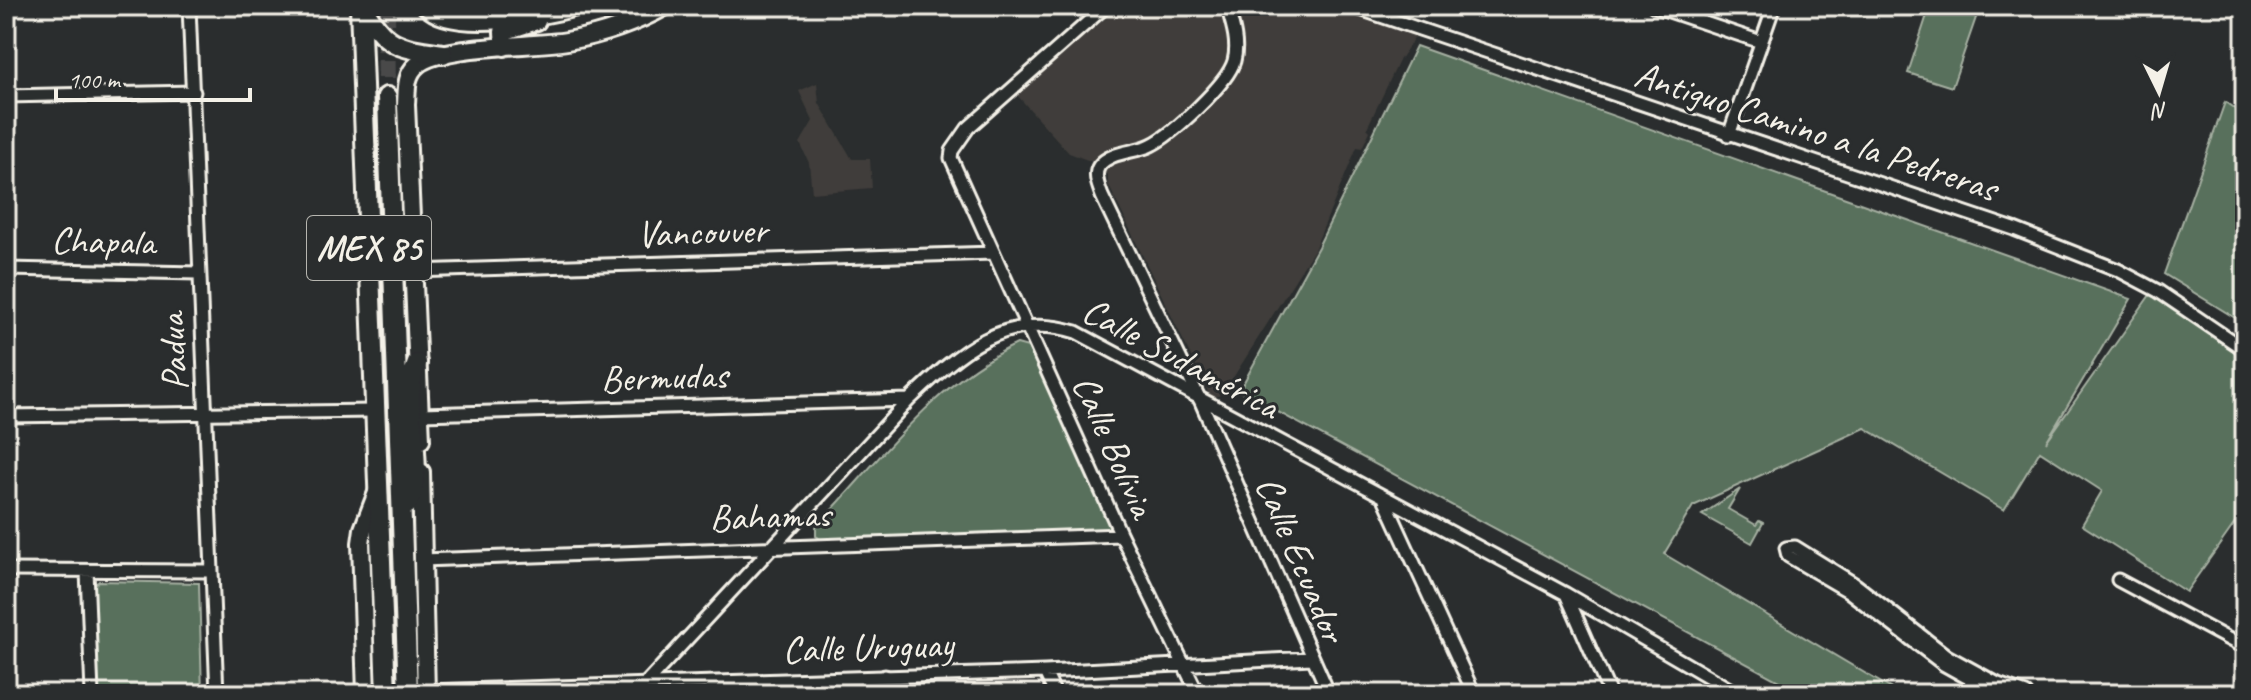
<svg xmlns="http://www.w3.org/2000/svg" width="2251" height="700" viewBox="0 0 2251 700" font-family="Caveat,sans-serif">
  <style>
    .built { fill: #3f3d3a }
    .green { fill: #59705c; stroke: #a6b0a2; stroke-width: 2 }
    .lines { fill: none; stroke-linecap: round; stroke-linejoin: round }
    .trunk-tunnel { stroke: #484a4a; stroke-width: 18; stroke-dasharray: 18 9; stroke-linecap: butt }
    .minor-casing { stroke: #f4f1e8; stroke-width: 17 }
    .secondary-casing { stroke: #f4f1e8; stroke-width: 22 }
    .trunk-casing { stroke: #f4f1e8; stroke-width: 24 }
    .minor { stroke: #2a2d2e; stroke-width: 11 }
    .secondary { stroke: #2a2d2e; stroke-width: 16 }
    .trunk { stroke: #2a2d2e; stroke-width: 18 }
    .labels { text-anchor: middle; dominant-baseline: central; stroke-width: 6; stroke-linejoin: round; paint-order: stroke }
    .shield { fill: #2a2d2e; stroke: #b7b6b0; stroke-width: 2 }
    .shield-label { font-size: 36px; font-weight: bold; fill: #f4f1e8 }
    .street-label { font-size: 38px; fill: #f4f1e8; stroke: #2a2d2e }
  </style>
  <rect width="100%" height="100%" fill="#2a2d2e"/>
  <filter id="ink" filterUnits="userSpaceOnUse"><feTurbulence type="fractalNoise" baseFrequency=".0125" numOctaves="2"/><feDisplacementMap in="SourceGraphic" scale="16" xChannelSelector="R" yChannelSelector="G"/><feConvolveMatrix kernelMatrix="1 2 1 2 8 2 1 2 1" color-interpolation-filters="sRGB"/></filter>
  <g filter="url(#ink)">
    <path class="built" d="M1120 6H1343L1420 30 1400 59 1367 128 1370 131 1362 148 1357 147 1314 250 1224 392 1215 398 1209 394 1108 184V175L1090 161 1069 153 1016 94Z
      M817 83 819 103 852 159H870L872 188 812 193 809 163 800 143 813 121 799 91Z"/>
    <path class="green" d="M1930 6H1980L1952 87 1908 73Z
      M1416 46 2131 299 2046 442 2152 292 2245 354V509L2186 592 2082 525 2102 491 2040 451 2004 510 1865 428 1693 506 1664 554 1900 694H1794L1779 681 1239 391 1318 247Z
      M2225 102 2245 116V324L2164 274Z
      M1017 344 1028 347 1111 520V528L1104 531 824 541 816 536V527C878 462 935 382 1017 344Z
      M1740 489 1728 509 1756 525 1759 521 1763 523 1752 543 1702 515Z
      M99 581 199 583 202 694H98L93 586Z"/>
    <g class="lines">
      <path class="trunk-tunnel" d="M386 6 387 97"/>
      <g class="minor-casing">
        <path id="minor" d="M189 6 217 694
          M1106 6 968 128 952 151 951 158 1121 535 1198 694
          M1227 6C1232 23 1239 43 1234 61 1228 83 1172 135 1151 145 1135 153 1110 151 1099 166 1093 175 1099 187 1102 196L1201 402 1329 694
          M1351 6 2014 229 2118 270 2158 291 2245 350
          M1654 6 1761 42
          M6 96 194 92
          M1729 135 1774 6
          M6 269 198 273
          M413 271 994 253
          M421 414 909 400
          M6 416 374 411
          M1385 500 1474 694
          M422 560 1121 535
          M6 570 212 571
          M87 571 92 694
          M2118 580 2245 648
          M1566 594 1610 694
          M1045 672 1055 694
          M885 676V694
          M426 691 1045 672 1311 658
          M636 694 909 400C958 354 1003 310 1076 332L1566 594 1738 694
          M1997 694 1943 664 1848 591 1788 556 1786 548 1795 547 1856 585 1947 656 1998 684 2026 694"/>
      </g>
      <g class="secondary-casing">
        <path id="secondary" d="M426 6C452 34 545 16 580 6
          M504 47 503 32 537 21
          M421 440 406 105C407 91 405 75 417 65 441 44 533 47 567 41 601 35 636 23 666 6
          M421 472 426 694
          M366 694 361 543 363 529 378 490"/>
      </g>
      <g class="trunk-casing">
        <path id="trunk" d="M360 6 386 694
          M363 6C384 47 400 48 443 54
          M387 97 408 694
          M407 505C430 463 398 407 417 363"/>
      </g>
      <use href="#minor" class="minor"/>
      <use href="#secondary" class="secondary"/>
      <use href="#trunk" class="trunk"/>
    </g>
  </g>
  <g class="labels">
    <rect class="shield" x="307" y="216" width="124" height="64" rx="6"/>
    <g class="shield-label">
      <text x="369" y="248">MEX 85</text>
    </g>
    <g class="street-label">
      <text transform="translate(1816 131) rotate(18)">Antiguo Camino a la Pedreras</text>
      <text transform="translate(702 232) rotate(-2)">Vancouver</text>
      <text transform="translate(103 241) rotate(1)">Chapala</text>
      <text transform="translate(173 352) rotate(-93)">Padua</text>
      <text transform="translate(1181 358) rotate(28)">Calle Sudamérica</text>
      <text transform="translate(664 377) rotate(-2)">Bermudas</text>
      <text transform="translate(1114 446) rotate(66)">Calle Bolivia</text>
      <text transform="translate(770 516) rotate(-2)">Bahamas</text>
      <text transform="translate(1301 559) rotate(67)">Calle Ecuador</text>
      <text transform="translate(868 647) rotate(-2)">Calle Uruguay</text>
    </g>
  </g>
  <rect width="2251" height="700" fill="none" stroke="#2a2d2e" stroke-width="32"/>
  <rect x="16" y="16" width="2219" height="668" fill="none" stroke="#f4f1e8" stroke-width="3" filter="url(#ink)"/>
  <g transform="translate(2159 92) rotate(175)" stroke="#2a2d2e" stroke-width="6" paint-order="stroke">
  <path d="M0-6L14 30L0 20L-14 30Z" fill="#f4f1e8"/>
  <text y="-12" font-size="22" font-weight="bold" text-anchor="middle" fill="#f4f1e8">N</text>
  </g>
  <path d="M56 88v12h194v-12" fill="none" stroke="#f4f1e8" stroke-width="4"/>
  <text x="68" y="88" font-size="24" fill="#f4f1e8" stroke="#2a2d2e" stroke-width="6" paint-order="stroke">100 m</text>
</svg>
